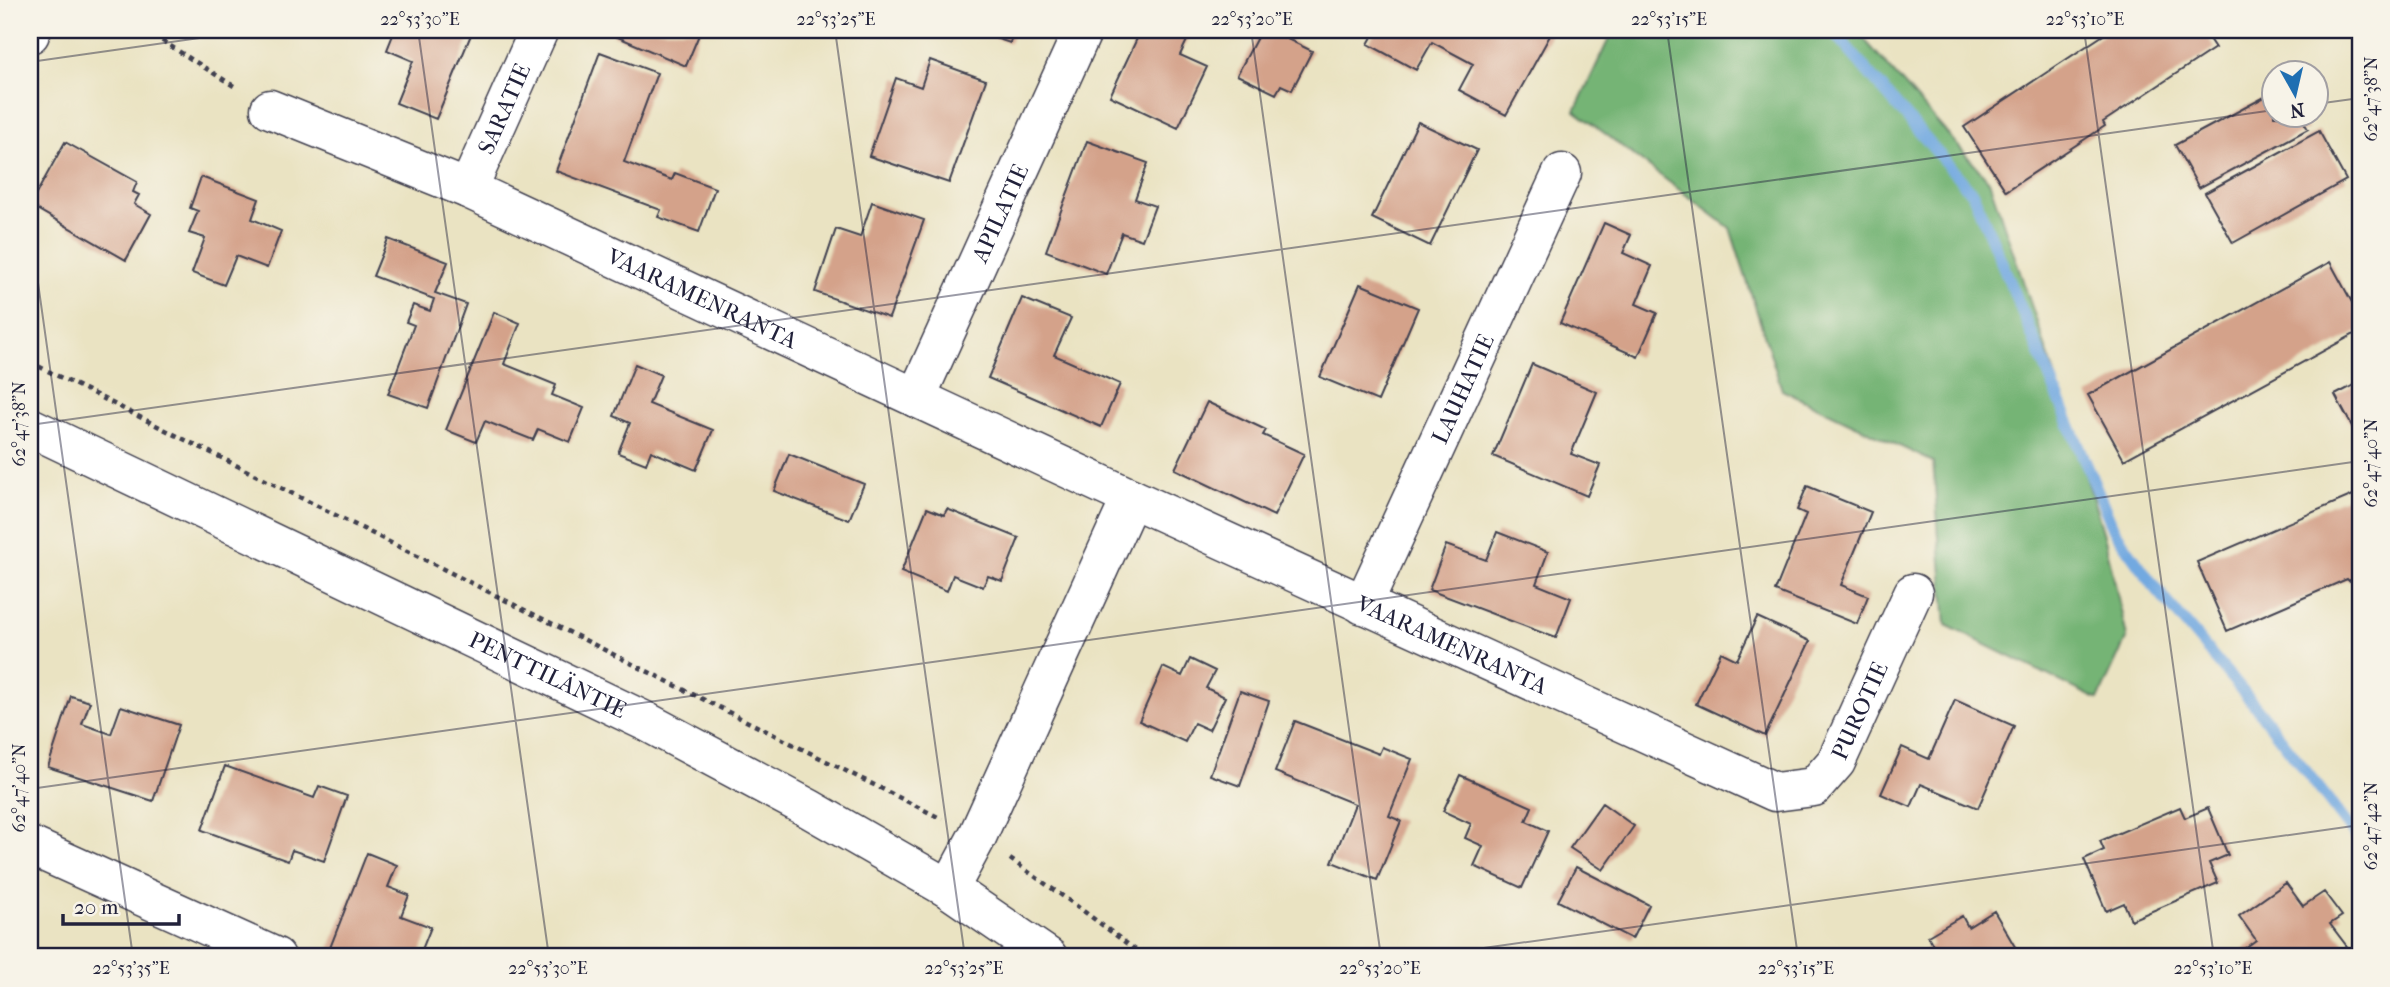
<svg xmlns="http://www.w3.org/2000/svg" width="2390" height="987" viewBox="0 0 2390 987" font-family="'IM FELL French Canon',serif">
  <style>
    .forest { fill: #74b475; stroke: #4b6b58; stroke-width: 2 }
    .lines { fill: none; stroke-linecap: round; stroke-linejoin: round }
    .stream { stroke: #72a9e0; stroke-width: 12 }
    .building { fill: #d4a28a }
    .minor-casing { stroke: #403f4f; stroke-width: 41 }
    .tertiary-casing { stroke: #403f4f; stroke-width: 41 }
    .path { stroke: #403f4f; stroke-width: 4.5; stroke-dasharray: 5 5; stroke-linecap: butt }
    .minor { stroke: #fff; stroke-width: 38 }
    .tertiary { stroke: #fff; stroke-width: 38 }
    .ticks { fill: none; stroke: #22223b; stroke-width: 2; stroke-opacity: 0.45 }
    .labels { text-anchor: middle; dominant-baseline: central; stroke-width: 7; stroke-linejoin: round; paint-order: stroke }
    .street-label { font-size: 23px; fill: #22223b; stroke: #f7f3e8 }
    .neatline { fill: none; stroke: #22223b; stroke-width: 2.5 }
    .ticks-label { font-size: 18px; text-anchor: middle; fill: #22223b }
  </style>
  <rect width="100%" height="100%" fill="#f7f3e8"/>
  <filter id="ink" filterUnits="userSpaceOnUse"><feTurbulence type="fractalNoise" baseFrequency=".0143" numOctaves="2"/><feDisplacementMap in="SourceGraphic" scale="14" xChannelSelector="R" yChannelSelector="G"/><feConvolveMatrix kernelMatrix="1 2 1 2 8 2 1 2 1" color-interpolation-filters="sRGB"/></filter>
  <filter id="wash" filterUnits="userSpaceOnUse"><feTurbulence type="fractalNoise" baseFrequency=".00686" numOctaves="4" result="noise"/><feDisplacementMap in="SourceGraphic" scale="28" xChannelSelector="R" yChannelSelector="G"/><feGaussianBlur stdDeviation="1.57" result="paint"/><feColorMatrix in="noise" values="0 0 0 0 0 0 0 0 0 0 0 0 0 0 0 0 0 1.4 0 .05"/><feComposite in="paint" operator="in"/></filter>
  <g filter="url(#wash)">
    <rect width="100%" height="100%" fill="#eae3c2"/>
    <path class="forest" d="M1613 30H1856L1989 181 2052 366 2104 535 2127 637 2098 700 1946 625 1933 462 1782 390 1730 228 1575 111Z"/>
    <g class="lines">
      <path class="stream" d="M1832 30 1973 194 2114 530 2154 586 2260 712 2360 841"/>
    </g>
    <g id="blocks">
      <path class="building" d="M395 30H473L436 119 396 103 413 61 387 50Z
        M616 30H701L686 66 613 35Z
        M971 30H1014L1010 43Z
        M1141 30H1192L1180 55 1207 67 1178 128 1110 96Z
        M1261 30H1269L1312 51 1292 90 1281 85 1276 94 1237 75Z
        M1376 30H1547L1552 32 1506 115 1459 90 1473 64 1432 42 1416 70 1368 44Z
        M2111 30H2203L2215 48 2103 122 2105 126 2006 191 1964 127Z
        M600 52 657 73 624 162 672 180 675 173 715 188 699 232 658 217 661 210 556 171Z
        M930 60 986 80 949 183 869 156 896 78 921 87Z
        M2274 92V116H2300L2308 129 2199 188 2175 145Z
        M1418 122 1477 150 1430 246 1372 218Z
        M2319 131 2346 180 2233 243 2205 193Z
        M1087 141 1148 163 1135 199 1155 206 1142 240 1122 233 1106 274 1046 251Z
        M65 142 137 182 133 192 139 195 134 204 151 214 126 260 30 205Z
        M201 177 259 199 252 219 281 231 267 268 236 256 224 285 192 273 205 238 189 233 198 211 190 208Z
        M872 202 924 220 889 318 815 292 836 229 860 237Z
        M1604 223 1631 235 1623 253 1652 266 1636 304 1657 313 1638 357 1560 323Z
        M388 239 448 262 435 293 466 304 428 408 388 394 414 325 406 322 413 305 430 311 434 299 373 276Z
        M2330 262 2360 317V331L2124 460 2088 395Z
        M1360 284 1418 308 1378 401 1320 377Z
        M1022 298 1071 318 1054 355 1120 384 1101 427 988 378Z
        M494 312 520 323 504 364 556 385 552 395 584 408 570 442 538 429 533 440 485 421 476 442 446 430Z
        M635 364 661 375 649 404 713 430 696 470 651 451 646 464 618 453 630 423 614 416Z
        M1532 364 1597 392 1571 454 1600 465 1587 496 1493 456Z
        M2360 382V441L2335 395Z
        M1207 402 1266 430 1263 435 1304 454 1274 516 1175 469Z
        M789 454 864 484 849 520 774 491Z
        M1807 486 1871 512 1841 585 1868 596 1857 624 1775 591 1806 514 1797 510Z
        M2360 492V576L2349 581 2347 579 2227 631 2197 562Z
        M927 508 944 515 947 509 1019 538 1002 581 988 576 983 587 953 575 947 591 901 572Z
        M1497 532 1548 552 1536 584 1571 598 1556 638 1429 590 1446 545 1486 560Z
        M1757 617 1810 641 1765 736 1696 704 1721 652 1737 660Z
        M1190 659 1215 671 1206 688 1225 697 1209 730 1194 723 1185 742 1139 721 1163 667 1182 676Z
        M1240 691 1269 701 1240 786 1210 775Z
        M71 696 90 702 82 724 111 734 121 706 179 725 153 801 48 767Z
        M1955 700 2014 726 1978 808 1921 784 1911 807 1881 794 1902 747 1929 759Z
        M1295 721 1379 754 1382 747 1412 759 1389 816 1401 821 1377 880 1332 862 1355 804 1275 772Z
        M225 766 314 798 319 786 347 796 324 861 292 850 288 861 202 830Z
        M1460 775 1532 807 1526 821 1548 831 1522 888 1474 866 1483 846 1465 838 1471 824 1443 811Z
        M1602 803 1634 826 1603 870 1570 848Z
        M2180 807 2185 818 2208 808 2228 855 2209 863 2218 883 2131 920 2124 903 2106 911 2084 859 2104 850 2100 841Z
        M367 853 397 865 388 887 409 895 401 916 431 927 419 957H354L330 948Z
        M1576 867 1649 905 1632 939 1558 901Z
        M2286 883 2303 906 2324 892 2342 916 2330 924 2355 957H2245L2241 951 2256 940 2239 916Z
        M1994 911 2021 957H1912L1933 945 1928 936 1962 916 1968 927Z"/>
    </g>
  </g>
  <g filter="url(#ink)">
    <use href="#blocks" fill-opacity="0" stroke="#403f4f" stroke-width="2"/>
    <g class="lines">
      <g class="minor-casing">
        <g id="minor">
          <path d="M30 34 31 30"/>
          <path id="s1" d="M270 109 468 189 1131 498 1775 792 1814 787 1836 762 1913 593"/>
          <path id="s2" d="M468 189 539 30"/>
          <path id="s3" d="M916 398 1083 30"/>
          <path id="s4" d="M1363 605 1562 173"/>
          <path d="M33 847 276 957"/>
          <path d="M949 889 977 837 1131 498"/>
        </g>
      </g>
      <g class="tertiary-casing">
        <g id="tertiary">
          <path id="s5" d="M30 427 647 722 808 808 949 889 1048 957"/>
        </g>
      </g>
      <path class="path" d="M145 30 237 88
        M30 362 942 819
        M1010 859 1074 904 1145 957"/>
      <use href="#minor" class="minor"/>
      <use href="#tertiary" class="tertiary"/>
    </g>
  </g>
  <path class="ticks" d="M418 30 549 957M835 30 965 957M1251 30 1381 957M1667 30 1798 957M2084 30 2214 957M30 62 256 30M2316 104 2360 98M30 226 133 957M30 425 2274 110M30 789 2360 461M1420 957 2360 825"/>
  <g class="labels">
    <g class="street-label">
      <text stroke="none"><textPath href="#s2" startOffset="88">SARATIE</textPath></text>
      <text stroke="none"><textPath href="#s3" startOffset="203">APILATIE</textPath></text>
      <text stroke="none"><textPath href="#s1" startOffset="472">VAARAMENRANTA</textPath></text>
      <text stroke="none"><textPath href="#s4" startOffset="238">LAUHATIE</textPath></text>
      <text stroke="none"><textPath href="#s1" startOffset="1298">VAARAMENRANTA</textPath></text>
      <text stroke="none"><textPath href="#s5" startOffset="574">PENTTILÄNTIE</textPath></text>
      <text stroke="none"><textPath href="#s1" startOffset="1782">PUROTIE</textPath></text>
    </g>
  </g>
  <rect width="2390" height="987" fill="none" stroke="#f7f3e8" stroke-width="77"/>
  <g transform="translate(2295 94) rotate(172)"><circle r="33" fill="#f7f3e8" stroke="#a29fa3" stroke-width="2"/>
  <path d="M0-5L12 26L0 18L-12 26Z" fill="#1f6fb2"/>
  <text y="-10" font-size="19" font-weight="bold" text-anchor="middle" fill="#22223b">N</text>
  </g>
  <path d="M63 914v10h116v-10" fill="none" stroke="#22223b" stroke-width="3.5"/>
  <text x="74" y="914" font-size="21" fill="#22223b" stroke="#f7f3e8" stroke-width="5" paint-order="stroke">20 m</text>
  <rect x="38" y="38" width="2314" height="910" class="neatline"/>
  <g class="ticks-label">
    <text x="420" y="25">22°53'30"E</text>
    <text x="836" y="25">22°53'25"E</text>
    <text x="1252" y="25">22°53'20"E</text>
    <text x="1669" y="25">22°53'15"E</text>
    <text x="2085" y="25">22°53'10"E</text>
    <text transform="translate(2371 99) rotate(-90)" y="6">62°47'38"N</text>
    <text transform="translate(19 424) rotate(-90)" y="6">62°47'38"N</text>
    <text transform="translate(2371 463) rotate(-90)" y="6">62°47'40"N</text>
    <text transform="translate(19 788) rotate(-90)" y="6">62°47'40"N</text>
    <text transform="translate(2371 826) rotate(-90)" y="6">62°47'42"N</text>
    <text x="131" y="974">22°53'35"E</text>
    <text x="548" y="974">22°53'30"E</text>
    <text x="964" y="974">22°53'25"E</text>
    <text x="1380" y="974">22°53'20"E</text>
    <text x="1796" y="974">22°53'15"E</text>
    <text x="2213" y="974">22°53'10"E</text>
  </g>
</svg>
